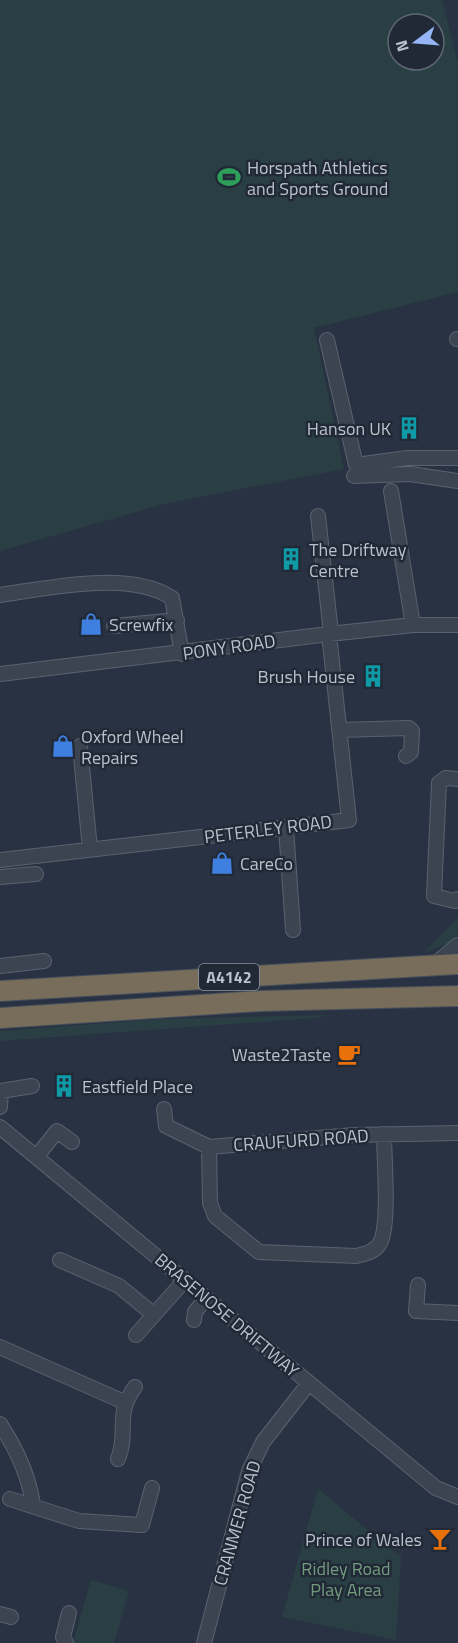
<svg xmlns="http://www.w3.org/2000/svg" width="458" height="1643" viewBox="0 0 458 1643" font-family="'Titillium Web',sans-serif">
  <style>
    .green { fill: #2a3f43; fill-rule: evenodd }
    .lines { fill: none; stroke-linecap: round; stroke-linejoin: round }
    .minor-casing { stroke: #5b626f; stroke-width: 16 }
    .highway-casing { stroke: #474f5c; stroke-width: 22 }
    .minor { stroke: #3c4452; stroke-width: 14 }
    .highway { stroke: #776d5a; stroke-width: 20 }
    .labels { text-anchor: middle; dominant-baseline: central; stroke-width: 5; stroke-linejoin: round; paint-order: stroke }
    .shield { fill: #212937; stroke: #8c939f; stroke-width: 1.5 }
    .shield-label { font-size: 16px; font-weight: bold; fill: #bac0cc }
    .poi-label { font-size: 18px; fill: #bac0cc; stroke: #212937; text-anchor: start }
    .street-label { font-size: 18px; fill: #bac0cc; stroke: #212937 }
    .park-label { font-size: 18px; fill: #729b7e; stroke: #212937 }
  </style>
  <rect width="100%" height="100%" fill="#283242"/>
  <path class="green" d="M0 0H442L458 63V292L314 328 344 469 164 504 0 551ZM398 24H434V60H398Z
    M458 917 457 937 452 942 425 952Z
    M328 1015 316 1018 0 1041V1031L161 1019Z
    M318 1489 401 1557 396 1640 282 1617Z
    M91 1580 129 1591 114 1643H73Z"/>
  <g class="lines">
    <g class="minor-casing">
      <path id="minor" d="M457 339H458
        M327 340 356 465 407 458H458
        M354 476 410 474 458 481
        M391 491 413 625
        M318 516 331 633
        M0 595C48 588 130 570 172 598L182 654
        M114 626 177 620
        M0 674 329 634 413 625H458
        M340 730 409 728 412 731 411 752 406 756
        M80 746 90 849
        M458 779 446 778 439 783 434 896 455 901 458 899
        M286 827 293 930
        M0 860 349 820 329 634
        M0 877 36 874
        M434 965 458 945
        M0 966 44 961
        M0 1107 1 1091 32 1086
        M164 1109 166 1126 209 1147 354 1135 458 1133
        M0 1127 436 1488 458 1497
        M209 1147 210 1203 215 1216 259 1252 356 1256C365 1254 375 1252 380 1243 390 1225 384 1158 384 1134
        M37 1156 57 1131 72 1142
        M60 1260 119 1286 153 1314
        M418 1285 416 1311 458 1313
        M194 1320 195 1312 206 1298
        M136 1335 184 1281
        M0 1347 124 1402
        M0 1424C17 1450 29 1475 33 1505
        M118 1459C129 1432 114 1415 135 1387
        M10 1499 79 1521 142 1525 152 1488
        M0 1614 11 1617
        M66 1643 63 1637 69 1613
        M204 1643 249 1471 263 1442 309 1383"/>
    </g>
    <g class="highway-casing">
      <path id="highway" d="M0 991 458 964
        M0 1018 261 1001 458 996"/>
    </g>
    <use href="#minor" class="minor"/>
    <use href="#highway" class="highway"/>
  </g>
  <defs>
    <g id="stadium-bare" transform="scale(1.8)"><path d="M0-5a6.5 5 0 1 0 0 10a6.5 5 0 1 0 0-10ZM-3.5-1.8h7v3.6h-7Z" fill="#2e9e5b" stroke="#212937" stroke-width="2.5" paint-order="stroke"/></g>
    <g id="building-bare" transform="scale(1.8)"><path d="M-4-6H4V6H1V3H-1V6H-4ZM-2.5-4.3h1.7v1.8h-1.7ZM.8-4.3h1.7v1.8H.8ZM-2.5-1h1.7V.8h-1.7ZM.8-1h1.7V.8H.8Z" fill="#0f9aa8" stroke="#212937" stroke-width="2.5" paint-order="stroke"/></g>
    <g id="shop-bare" transform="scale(1.8)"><path d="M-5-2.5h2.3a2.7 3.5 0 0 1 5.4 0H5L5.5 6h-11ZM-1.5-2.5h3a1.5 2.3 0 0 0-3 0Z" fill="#3f7fe0" stroke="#212937" stroke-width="2.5" paint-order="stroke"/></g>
    <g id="cafe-bare" transform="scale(1.8)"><path d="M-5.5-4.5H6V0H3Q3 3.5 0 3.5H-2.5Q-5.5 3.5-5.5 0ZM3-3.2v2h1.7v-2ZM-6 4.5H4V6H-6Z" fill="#e8710a" stroke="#212937" stroke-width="2.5" paint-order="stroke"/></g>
    <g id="bar-bare" transform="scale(1.8)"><path d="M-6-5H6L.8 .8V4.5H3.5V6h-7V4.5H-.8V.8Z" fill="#e8710a" stroke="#212937" stroke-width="2.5" paint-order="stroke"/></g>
  </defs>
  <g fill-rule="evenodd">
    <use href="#stadium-bare" x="229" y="177"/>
    <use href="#building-bare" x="409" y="428"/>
    <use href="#building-bare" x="291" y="559"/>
    <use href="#shop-bare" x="91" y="624"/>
    <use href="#building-bare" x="373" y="676"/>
    <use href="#shop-bare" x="63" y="746"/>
    <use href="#shop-bare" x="222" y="863"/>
    <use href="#cafe-bare" x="349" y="1054"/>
    <use href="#building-bare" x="64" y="1086"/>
    <use href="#bar-bare" x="440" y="1539"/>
  </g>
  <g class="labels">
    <rect class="shield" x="199" y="964" width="60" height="26" rx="4.5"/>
    <g class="shield-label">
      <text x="229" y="977">A4142</text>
    </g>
    <g class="poi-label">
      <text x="247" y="167">Horspath Athletics<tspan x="247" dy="21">and Sports Ground</tspan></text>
      <text x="391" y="428" text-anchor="end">Hanson UK</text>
      <text x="309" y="549">The Driftway<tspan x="309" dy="21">Centre</tspan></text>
      <text x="109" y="624">Screwfix</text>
      <text x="355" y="676" text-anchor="end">Brush House</text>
      <text x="81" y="736">Oxford Wheel<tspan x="81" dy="21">Repairs</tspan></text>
      <text x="240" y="863">CareCo</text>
      <text x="331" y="1054" text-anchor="end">Waste2Taste</text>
      <text x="82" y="1086">Eastfield Place</text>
      <text x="422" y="1539" text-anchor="end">Prince of Wales</text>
    </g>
    <g class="street-label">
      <text transform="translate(229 647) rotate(-8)">PONY ROAD</text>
      <text transform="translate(268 829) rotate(-7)">PETERLEY ROAD</text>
      <text transform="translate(301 1140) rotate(-4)">CRAUFURD ROAD</text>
      <text transform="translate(227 1315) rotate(40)">BRASENOSE DRIFTWAY</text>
      <text transform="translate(237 1523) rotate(-74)">CRANMER ROAD</text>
    </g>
    <g class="park-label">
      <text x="346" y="1568">Ridley Road<tspan x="346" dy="21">Play Area</tspan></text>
    </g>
  </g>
  <g transform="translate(416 42) rotate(254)"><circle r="28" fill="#212937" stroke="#5e6573" stroke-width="1.5"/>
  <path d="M0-4.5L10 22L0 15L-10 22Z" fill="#96b5f4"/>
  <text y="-9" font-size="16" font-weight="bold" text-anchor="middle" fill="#bac0cc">N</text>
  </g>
</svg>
